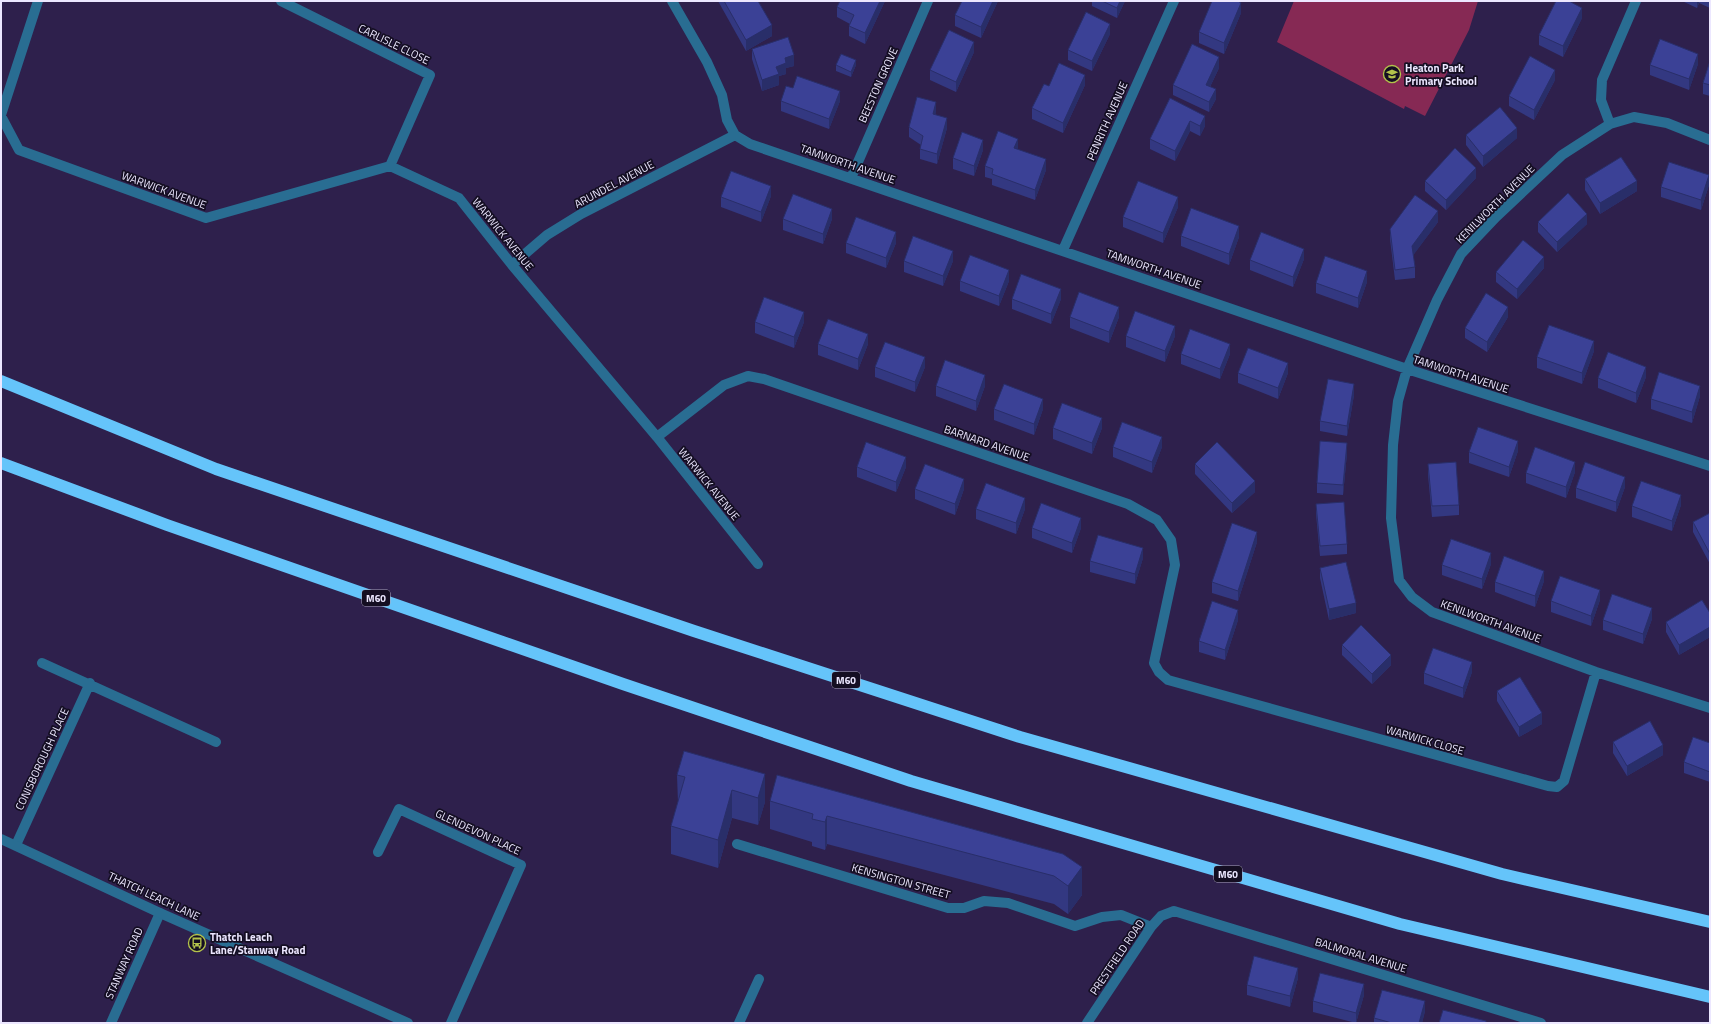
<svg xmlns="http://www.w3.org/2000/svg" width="1711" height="1024" viewBox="0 0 1711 1024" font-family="'Titillium Web',sans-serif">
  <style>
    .green { fill: #862954 }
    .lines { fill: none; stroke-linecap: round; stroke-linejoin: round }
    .minor { stroke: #296d92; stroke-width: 10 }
    .tertiary { stroke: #296d92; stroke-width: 10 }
    .motorway { stroke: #65c4fa; stroke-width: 12 }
    .wall { fill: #333881 }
    .shaded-wall { fill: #292e69 }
    .building { fill: #3b4196; stroke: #292e69 }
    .labels { text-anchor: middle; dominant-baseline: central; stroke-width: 3.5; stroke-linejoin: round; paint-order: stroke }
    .shield { fill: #140e22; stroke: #aba6bd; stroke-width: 1 }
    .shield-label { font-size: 10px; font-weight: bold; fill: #ece7ff }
    .street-label { font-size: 11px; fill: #ece7ff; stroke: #140e22 }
    .poi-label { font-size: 11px; font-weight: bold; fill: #ece7ff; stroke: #140e22; text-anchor: start }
  </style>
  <rect width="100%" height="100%" fill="#2e204c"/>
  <path class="green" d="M1294 1H1478L1469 30 1425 116 1405 106 1404 109 1277 42Z"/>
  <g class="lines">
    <path class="minor" d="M281 1 430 75 390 166
      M672 1 707 62 722 95 727 120 735 135 750 144 1407 369 1710 466
      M1 115 38 1
      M1 116 19 150 206 218 390 166 459 198 512 265 657 437 758 564
      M1610 124 1601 100 1602 80 1636 1
      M1710 140 1667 123 1634 117 1610 124 1562 155 1496 217 1461 254 1437 300 1407 369 1398 401 1393 445 1391 518 1399 580 1412 597 1432 612 1596 672 1710 708
      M851 178 928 1
      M1063 250 1174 1
      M512 265 547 235 581 214 735 135
      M657 437 724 385 748 376 764 379 1128 504 1157 520 1171 540 1175 565 1154 663 1159 672 1168 680 1548 786 1557 787 1564 781 1596 672
      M42 663 216 742
      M737 844 948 908H964L984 901 1008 903 1075 926 1102 917 1121 915 1151 927
      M16 845 90 683
      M378 852 399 809 521 865 451 1023
      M111 1023 160 913
      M739 1023 759 979
      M1087 1023 1151 927 1161 916 1174 911 1541 1023"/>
    <path class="tertiary" d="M1 839 160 913 408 1023"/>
    <path class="motorway" d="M1 381 216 469 694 631 1020 737 1502 874 1710 922
      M1 463 167 525 623 684 911 781 1400 924 1710 997"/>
  </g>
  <path class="wall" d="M718 1H758L772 36 746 51Z
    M885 1 865 44 849 36V26L850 24 837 17V7Z
    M998 1 981 38 955 26V15Z
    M1092 1H1125L1117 18 1092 6Z
    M1682 1H1710V8L1699 3 1697 8Z
    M1241 13 1224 54 1199 43V32Z
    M1582 18 1563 57 1539 45V35Z
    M1110 34 1092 71 1068 60V50Z
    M752 49 794 66 786 68V74L779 76V85L762 91 752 59Z
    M974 52 956 92 930 80V70Z
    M1710 61V96L1703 94V83Z
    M1698 64 1689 90 1650 75V65Z
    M836 65H856L851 77 836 71Z
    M1219 68 1210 87 1216 99 1209 112 1173 95V85Z
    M1555 80 1534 120 1509 106V96Z
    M1085 85 1063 133 1032 119V108L1049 86Z
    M793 88 840 101 829 129 781 111V101Z
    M1170 98 1205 126 1200 136 1190 131 1175 161 1150 149V139Z
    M936 112 935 114 947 128 937 164 920 159V149L921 145 909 137V127Z
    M1466 135 1517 138 1483 167 1466 145Z
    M1018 149 1046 170 1035 200 992 185V179L985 177V166Z
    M983 150 974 176 953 169V158Z
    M1476 178 1446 210 1425 191V181Z
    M1585 179 1637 191 1600 214 1585 190Z
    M1709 185 1701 210 1661 197V187Z
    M771 196 761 222 721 207V197Z
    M1178 207 1163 243 1123 227V217Z
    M783 219H832L823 244 783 230Z
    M1438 222 1413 255 1415 267V278L1395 280 1390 239V229Z
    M1538 222 1587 224 1557 252 1538 232Z
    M1181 236 1239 237 1229 265 1181 246Z
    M846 243H896L886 268 846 253Z
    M1304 259 1293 287 1250 270V260Z
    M904 261H953L943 286 904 272Z
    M1544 268 1517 299 1496 282V272Z
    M960 281H1009L999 306 960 291Z
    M1367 282 1358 308 1316 293V283Z
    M1012 299H1061L1051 324 1012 309Z
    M1070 317H1119L1109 343 1070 328Z
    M1508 317 1487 352 1465 338V328Z
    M755 322H804L794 348 755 333Z
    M1126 336H1175L1165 362 1126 347Z
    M818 344H868L858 370 818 355Z
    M1594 351 1582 384 1537 368V357Z
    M1181 354H1230L1220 379 1181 364Z
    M875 367H925L915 392 875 377Z
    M1238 373H1288L1278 399 1238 383Z
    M1646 377 1636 403 1598 388V378Z
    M936 386H985L976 411 936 396Z
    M1354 395 1347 436 1320 431V421Z
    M1700 396 1692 423 1651 409V399Z
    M994 409H1043L1034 435 994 420Z
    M1053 428H1102L1092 454 1053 439Z
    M1113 447H1162L1152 473 1113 457Z
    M1518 451 1509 477 1469 463V452Z
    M1347 453 1343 495 1317 493V483Z
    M1195 464 1255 492 1232 513 1195 474Z
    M1428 464 1459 505V515L1432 517 1428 475Z
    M857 467H906L896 492 857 477Z
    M1575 472 1566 498 1526 483V473Z
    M1625 487 1616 512 1576 498V488Z
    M915 489H964L955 515 915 499Z
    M1316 504 1347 544V554L1320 556 1316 514Z
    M1681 505 1672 531 1632 517V506Z
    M976 509H1025L1016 534 976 519Z
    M1710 513V564L1693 532V522Z
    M1032 528H1081L1072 553 1032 538Z
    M1257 542 1238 601 1212 593V582Z
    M1143 558 1135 584 1090 572V561Z
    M1491 564 1482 589 1442 575V565Z
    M1320 568 1356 613 1329 620 1320 578Z
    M1544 581 1535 607 1495 592V582Z
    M1600 600 1591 626 1551 612V601Z
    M1710 613V637L1679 655 1666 632V622Z
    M1652 619 1643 644 1603 630V620Z
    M1238 620 1225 660 1199 652V641Z
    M1342 645 1391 665 1372 684 1342 655Z
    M1472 672 1463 698 1424 684V673Z
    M1497 691 1542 724 1519 737 1497 701Z
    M1613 742 1663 755 1627 776 1613 753Z
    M1710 743V782L1684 773V762Z
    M684 751 765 802 758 825 732 818 718 868 671 854V826L678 803 677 775Z
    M770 801 1063 854 1082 895 1068 914 1054 904 827 844 825 850 812 846V842L770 829Z
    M1298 978 1290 1007 1247 995V985Z
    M1364 995 1356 1023 1313 1012V1001Z
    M1425 1011 1422 1023H1374V1018Z"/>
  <path class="shaded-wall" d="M880 1H885L865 44V33Z
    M993 1H998L981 38V27Z
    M1120 1H1125L1117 18V8Z
    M1697 1H1699V3L1697 8Z
    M1241 3V13L1224 54V43Z
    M1582 8V18L1563 57V46Z
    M1110 24V34L1092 71V61Z
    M772 25V36L746 51V40Z
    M974 42V52L956 92V82Z
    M1698 54V64L1689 90V79Z
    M794 55V66L786 68V74L779 76V85L762 91V80L785 58Z
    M1219 57V68L1206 95V85Z
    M856 60V65L851 77V72Z
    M1555 70V80L1534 120V110Z
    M1085 75V85L1063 133V123Z
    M1216 89V99L1209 112V102Z
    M840 91V101L829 129V119Z
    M936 102V112L933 124V114Z
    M1205 116V126L1200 136V126Z
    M947 118V128L937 164V154Z
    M1190 121V131L1175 161V151Z
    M1517 128V138L1483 167V156Z
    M1018 139V149L1014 148Z
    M983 140V150L974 176V166Z
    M1046 159V170L1035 200V190Z
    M1476 168V178L1446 210V200Z
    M1709 175V185L1701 210V200Z
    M1637 181V191L1600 214V203Z
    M771 186V196L761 222V212Z
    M1178 197V207L1163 243V233Z
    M832 209V219L823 244V234Z
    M1438 211V222L1412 257V246Z
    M1587 214V224L1557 252V242Z
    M1239 226V237L1229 265V254Z
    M896 232V243L886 268V258Z
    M1304 249V259L1293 287V277Z
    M953 251V261L943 286V276Z
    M1544 257V268L1517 299V289Z
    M1009 270V281L999 306V296Z
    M1367 271V282L1358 308V298Z
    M1061 289V299L1051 324V314Z
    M1119 307V317L1109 343V332Z
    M1508 307V317L1487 352V342Z
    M804 312V322L794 348V337Z
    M1175 326V336L1165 362V351Z
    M868 334V344L858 370V359Z
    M1594 341V351L1582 384V373Z
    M1230 344V354L1220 379V369Z
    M925 357V367L915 392V382Z
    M1288 363V373L1278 399V388Z
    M1646 367V377L1636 403V393Z
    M985 375V386L976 411V401Z
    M1354 384V395L1347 436V426Z
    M1700 386V396L1692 423V412Z
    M1043 399V409L1034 435V424Z
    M1102 418V428L1092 454V443Z
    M1162 437V447L1152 473V462Z
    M1518 441V451L1509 477V467Z
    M1347 443V453L1343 495V485Z
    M906 457V467L896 492V482Z
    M1575 462V472L1566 498V487Z
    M1625 477V487L1616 512V502Z
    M964 479V489L955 515V504Z
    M1255 481V492L1232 513V503Z
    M1681 495V505L1672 531V521Z
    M1025 498V509L1016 534V523Z
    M1081 518V528L1072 553V543Z
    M1257 532V542L1238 601V591Z
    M1143 548V558L1135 584V574Z
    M1491 553V564L1482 589V579Z
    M1544 571V581L1535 607V596Z
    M1600 590V600L1591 626V616Z
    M1356 603V613L1329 620V609Z
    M1652 608V619L1643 644V634Z
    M1238 610V620L1225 660V650Z
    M1710 627V637L1679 655V645Z
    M1391 655V665L1372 684V674Z
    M1472 662V672L1463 698V688Z
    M1542 713V724L1519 737V727Z
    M1663 745V755L1627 776V766Z
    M765 774V802L758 825V798Z
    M732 790V818L718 868V840Z
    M827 816V844L825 850V822Z
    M1082 867V895L1068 914V886Z
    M1298 968V978L1290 1007V996Z
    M1364 984V995L1356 1023V1013Z
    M1425 1001V1011L1422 1023H1419Z"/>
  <path class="building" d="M724 1H758L772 25 746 40Z
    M840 1H880L865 33 849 26 854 15 837 7Z
    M962 1H993L981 27 955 15Z
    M1102 1H1120L1117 8Z
    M1212 1H1238L1241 3 1224 43 1199 32Z
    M1556 1H1569L1582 8 1563 46 1539 35Z
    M1086 12 1110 24 1092 61 1068 50Z
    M949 30 974 42 956 82 930 70Z
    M788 37 794 55 785 58 786 63 776 67 779 74 762 80 752 49Z
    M1660 39 1698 54 1689 79 1650 65Z
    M1192 44 1219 57 1206 85 1216 89 1209 102 1173 85Z
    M841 54 856 60 851 72 836 65Z
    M1530 56 1555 70 1534 110 1509 96Z
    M1710 61V85L1703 83Z
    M1059 63 1085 75 1063 123 1032 108 1044 84 1049 86Z
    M797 76 840 91 829 119 781 101 786 86 793 88Z
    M917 97 936 102 933 114 947 118 937 154 920 149 923 136 909 127Z
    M1170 98 1205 116 1200 126 1190 121 1175 151 1150 139Z
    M1500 107 1517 128 1483 156 1466 135Z
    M998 131 1018 139 1014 148 1046 159 1035 190 992 174 993 169 985 166Z
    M962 132 983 140 974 166 953 158Z
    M1455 148 1476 168 1446 200 1425 181Z
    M1621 157 1637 181 1600 203 1585 179Z
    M1669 162 1709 175 1701 200 1661 187Z
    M731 171 771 186 761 212 721 197Z
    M1138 181 1178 197 1163 233 1123 217Z
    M1568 193 1587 214 1557 242 1538 222Z
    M793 194 832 209 823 234 783 219Z
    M1415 195 1438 211 1412 246 1415 267 1395 270 1390 229Z
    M1191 208 1239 226 1229 254 1181 236Z
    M856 217 896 232 886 258 846 243Z
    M1261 232 1304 249 1293 277 1250 260Z
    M913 236 953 251 943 276 904 261Z
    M1523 240 1544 257 1517 289 1496 272Z
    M970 255 1009 270 999 296 960 281Z
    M1325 256 1367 271 1358 298 1316 283Z
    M1021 274 1061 289 1051 314 1012 299Z
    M1079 292 1119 307 1109 332 1070 317Z
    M1486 293 1508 307 1487 342 1465 328Z
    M764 297 804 312 794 337 755 322Z
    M1135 311 1175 326 1165 351 1126 336Z
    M828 319 868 334 858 359 818 344Z
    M1549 325 1594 341 1582 373 1537 357Z
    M1190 329 1230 344 1220 369 1181 354Z
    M885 342 925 357 915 382 875 367Z
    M1248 348 1288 363 1278 388 1238 373Z
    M1608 352 1646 367 1636 393 1598 378Z
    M945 360 985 375 976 401 936 386Z
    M1659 372 1700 386 1692 412 1651 399Z
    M1328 379 1354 384 1347 426 1320 421Z
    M1004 384 1043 399 1034 424 994 409Z
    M1062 403 1102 418 1092 443 1053 428Z
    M1122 422 1162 437 1152 462 1113 447Z
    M1478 427 1518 441 1509 467 1469 452Z
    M1320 441 1347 443 1343 485 1317 483Z
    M866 442 906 457 896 482 857 467Z
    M1217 442 1255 481 1232 503 1195 464Z
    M1535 447 1575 462 1566 487 1526 473Z
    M1456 462 1459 505 1432 506 1428 464Z
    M1585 462 1625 477 1616 502 1576 488Z
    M925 464 964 479 955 504 915 489Z
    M1641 481 1681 495 1672 521 1632 506Z
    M986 483 1025 498 1016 523 976 509Z
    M1344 502 1347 544 1320 546 1316 504Z
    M1041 503 1081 518 1072 543 1032 528Z
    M1710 513V554L1693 522Z
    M1232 523 1257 532 1238 591 1212 582Z
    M1098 535 1143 548 1135 574 1090 561Z
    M1451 539 1491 553 1482 579 1442 565Z
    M1504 556 1544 571 1535 596 1495 582Z
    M1346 562 1356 603 1329 609 1320 568Z
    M1560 576 1600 590 1591 616 1551 601Z
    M1612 594 1652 608 1643 634 1603 620Z
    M1702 600 1710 613V627L1679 645 1666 622Z
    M1212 601 1238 610 1225 650 1199 641Z
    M1361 625 1391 655 1372 674 1342 645Z
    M1433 648 1472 662 1463 688 1424 673Z
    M1520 677 1542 713 1519 727 1497 691Z
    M1650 721 1663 745 1627 766 1613 742Z
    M1693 737 1710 743V772L1684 762Z
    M684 751 765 774 758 798 732 790 718 840 671 826 685 777 677 775Z
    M777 775 1063 854 1082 867 1068 886 1054 876 827 816 825 822 812 819 813 814 770 801Z
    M1254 956 1298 968 1290 996 1247 985Z
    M1320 973 1364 984 1356 1013 1313 1001Z
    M1382 990 1425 1001 1419 1023H1392L1374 1018Z
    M1443 1010 1486 1021V1023H1439Z"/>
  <defs>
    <g id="school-ring" transform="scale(0.9)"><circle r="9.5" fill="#140e22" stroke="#b3c24b" stroke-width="1.5"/><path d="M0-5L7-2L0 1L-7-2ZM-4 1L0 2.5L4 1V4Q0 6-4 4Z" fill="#b3c24b"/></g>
    <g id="bus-ring" transform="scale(0.9)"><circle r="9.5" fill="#140e22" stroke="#b3c24b" stroke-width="1.5"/><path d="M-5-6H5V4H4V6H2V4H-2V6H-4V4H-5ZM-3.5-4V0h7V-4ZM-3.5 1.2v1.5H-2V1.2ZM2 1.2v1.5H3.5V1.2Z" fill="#b3c24b"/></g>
  </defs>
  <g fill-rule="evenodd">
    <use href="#school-ring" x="1392" y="74"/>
    <use href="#bus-ring" x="197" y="943"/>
  </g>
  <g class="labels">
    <g class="shield">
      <rect x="362" y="590" width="28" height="16" rx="3"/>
      <rect x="832" y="672" width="28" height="16" rx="3"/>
      <rect x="1214" y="866" width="28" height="16" rx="3"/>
    </g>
    <g class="shield-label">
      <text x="376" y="598">M60</text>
      <text x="846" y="680">M60</text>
      <text x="1228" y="874">M60</text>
    </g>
    <g class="street-label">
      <text transform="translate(394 44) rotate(26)">CARLISLE CLOSE</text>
      <text transform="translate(878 85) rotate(-66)">BEESTON GROVE</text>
      <text transform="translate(1107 121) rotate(-66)">PENRITH AVENUE</text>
      <text transform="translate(848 164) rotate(19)">TAMWORTH AVENUE</text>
      <text transform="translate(614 184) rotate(-28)">ARUNDEL AVENUE</text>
      <text transform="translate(164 190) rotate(20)">WARWICK AVENUE</text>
      <text transform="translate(1495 204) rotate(-45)">KENILWORTH AVENUE</text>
      <text transform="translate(503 234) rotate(51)">WARWICK AVENUE</text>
      <text transform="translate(1154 269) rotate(19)">TAMWORTH AVENUE</text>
      <text transform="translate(1461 374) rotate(18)">TAMWORTH AVENUE</text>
      <text transform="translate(987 443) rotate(19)">BARNARD AVENUE</text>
      <text transform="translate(709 484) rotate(51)">WARWICK AVENUE</text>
      <text transform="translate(1491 621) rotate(20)">KENILWORTH AVENUE</text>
      <text transform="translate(1425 740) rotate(16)">WARWICK CLOSE</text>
      <text transform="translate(42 759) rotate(-65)">CONISBOROUGH PLACE</text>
      <text transform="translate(478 832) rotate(25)">GLENDEVON PLACE</text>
      <text transform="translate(901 881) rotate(16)">KENSINGTON STREET</text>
      <text transform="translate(154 896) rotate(25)">THATCH LEACH LANE</text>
      <text transform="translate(1361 955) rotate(17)">BALMORAL AVENUE</text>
      <text transform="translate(1117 957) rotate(-56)">PRESTFIELD ROAD</text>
      <text transform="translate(124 963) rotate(-66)">STANWAY ROAD</text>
    </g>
    <g class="poi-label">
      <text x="1405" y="68">Heaton Park<tspan x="1405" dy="13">Primary School</tspan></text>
      <text x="210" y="937">Thatch Leach<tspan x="210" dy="13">Lane/Stanway Road</tspan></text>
    </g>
  </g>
  <rect width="1711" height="1024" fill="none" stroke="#ece7ff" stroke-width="4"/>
</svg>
